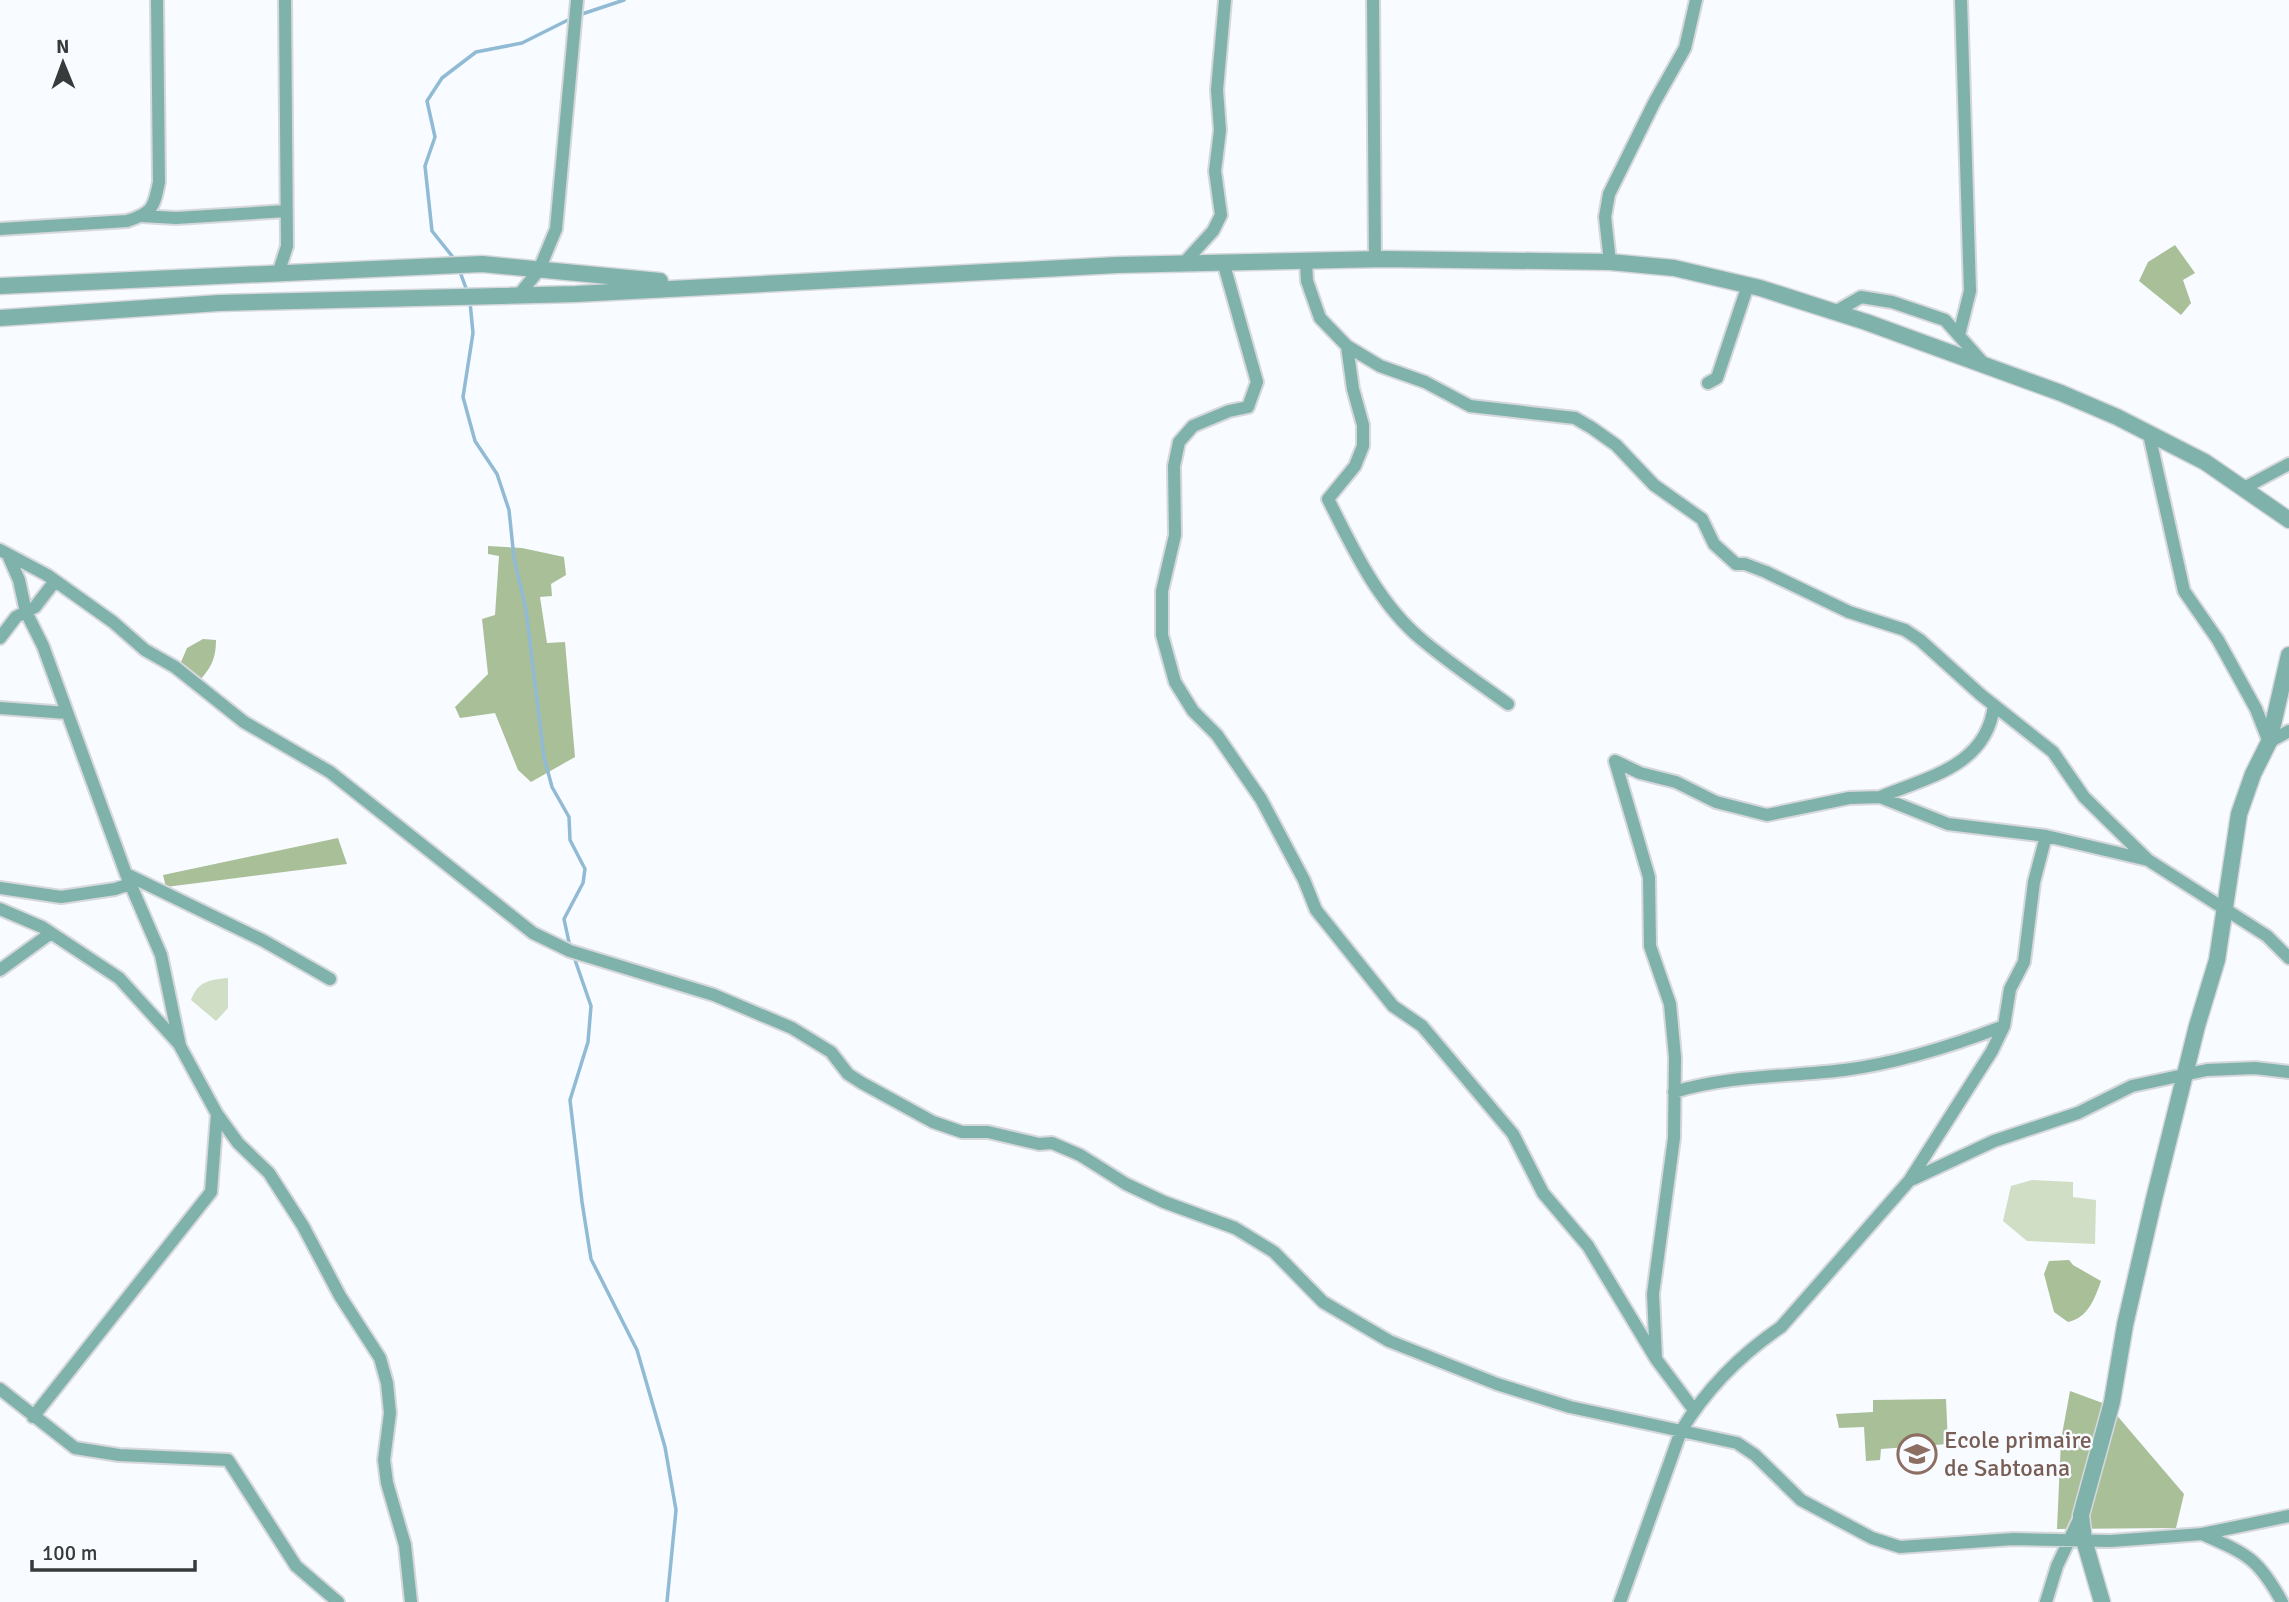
<svg xmlns="http://www.w3.org/2000/svg" width="2289" height="1602" viewBox="0 0 2289 1602" font-family="Signika,sans-serif">
  <style>
    .green { fill: #cfdec5 }
    .forest { fill: #a9bf98 }
    .lines { fill: none; stroke-linecap: round; stroke-linejoin: round }
    .stream { stroke: #91bad5; stroke-width: 3.5 }
    .minor-casing { stroke: #d6d8dc; stroke-width: 16 }
    .tertiary-casing { stroke: #d6d8dc; stroke-width: 19 }
    .minor { stroke: #80b2ac; stroke-width: 12 }
    .tertiary { stroke: #80b2ac; stroke-width: 16 }
    .labels { text-anchor: middle; dominant-baseline: central; stroke-width: 5; stroke-linejoin: round; paint-order: stroke }
    .education-label { font-size: 24px; fill: #785e54; stroke: #f8fbff; text-anchor: start }
  </style>
  <rect width="100%" height="100%" fill="#f8fbff"/>
  <path class="green" d="M228 978V1008L216 1021 191 1000C198 981 209 980 228 978Z
    M2032 1180 2073 1182V1197L2096 1200 2095 1244 2027 1241 2003 1221 2011 1186Z"/>
  <path class="forest" d="M2175 245 2195 273 2183 280 2191 303 2181 315 2139 281 2148 262Z
    M488 546 522 548 564 557 566 575 551 584 552 596 540 597 547 643 565 642 575 757 531 782 518 770 495 713 460 718 455 707 488 674 482 619 495 615 499 556 488 554Z
    M203 639 216 640C216 660 210 670 196 684L178 669 187 648Z
    M338 838 347 864 166 887 163 875Z
    M2069 1260 2073 1265 2101 1281C2095 1298 2088 1318 2068 1322L2054 1312 2044 1274 2049 1261Z
    M2070 1391 2108 1405 2184 1494 2176 1528 2057 1529 2061 1440Z
    M1946 1399 1948 1444 1881 1449 1880 1460 1866 1461 1864 1427 1839 1428 1836 1414 1873 1412V1400Z"/>
  <g class="lines">
    <path class="stream" d="M579 15 624 0
      M456 261 432 231 425 166 435 137 427 101 442 78 476 52 522 43 572 18
      M459 269 467 291
      M470 302 473 333 463 397 475 441 497 474 509 510 514 558 526 610 544 757 552 787 569 817 570 840 585 869 583 883 564 919 570 947
      M574 957 591 1006 588 1042 570 1100 582 1202 591 1259 637 1350 665 1447 676 1510 667 1602"/>
    <g class="minor-casing">
      <path id="minor" d="M1373 0 1375 260
        M142 216 176 218 286 211
        M0 229 127 221C153 213 154 207 159 182L157 0
        M1306 262 1307 281 1320 318 1347 346 1380 366 1425 382 1470 406 1575 418 1592 428 1616 445 1654 485 1702 519 1714 544 1736 564H1745L1766 572 1849 612 1905 630 1920 640 1981 695 2053 752 2084 797 2148 860 2267 936 2289 958
        M1610 262 1605 217 1609 194 1654 103 1685 48 1696 0
        M1182 265 1213 231 1221 215 1215 171 1220 130 1217 90 1225 0
        M1224 265 1257 382 1248 407 1229 411 1193 426 1179 442 1174 466 1175 535 1162 591V635L1175 682 1193 711 1217 735 1261 799 1304 880 1316 910 1393 1006 1422 1026 1513 1134 1543 1193 1588 1246 1656 1359
        M278 274 287 246 285 0
        M518 296 539 270 556 229 577 0
        M1835 312 1861 297 1892 302 1945 320 1984 364
        M1959 335 1970 291 1961 0
        M1347 346 1353 389 1363 425V446L1355 466 1328 499C1352 547 1378 603 1421 639 1448 662 1479 683 1508 704
        M1708 383 1717 378 1748 285
        M2149 434 2184 591 2218 640 2256 709 2269 742 2289 731
        M2244 488 2289 464
        M0 550 47 575 113 622 145 650 175 667 244 722 330 772 533 933 570 951 714 995 792 1028 831 1052 848 1074 862 1083 933 1122 962 1132H988L1039 1144 1052 1143 1080 1155 1126 1184 1164 1202 1235 1228 1274 1252 1323 1302 1389 1341 1497 1384 1570 1407 1737 1443 1755 1455 1801 1500 1872 1538 1900 1547 2013 1539 2111 1541 2202 1534 2289 1516
        M8 555 19 580 26 612 43 646 126 874 161 955 180 1046 217 1114 238 1143 269 1173 303 1226 340 1296 380 1358 387 1383 390 1413 384 1460 387 1483 405 1545 411 1602
        M0 638 16 617 35 607 55 581
        M0 708 67 713
        M1615 761 1649 877 1650 946 1670 1004 1675 1057 1674 1138 1653 1294 1656 1359 1694 1410
        M1615 761 1640 773 1676 782 1716 802 1767 815 1849 798 1880 797 1948 824 2046 836 2148 860
        M1880 797C1928 777 1987 766 1994 705
        M126 874 264 941 330 979
        M0 888 61 897 115 889 130 884
        M0 909 42 927 119 978 179 1044
        M0 970 51 933
        M1674 1092C1730 1075 1787 1077 1844 1070 1899 1063 1952 1046 2004 1026
        M1913 1179 1994 1141 2078 1113 2132 1086 2207 1070 2255 1068 2289 1072
        M0 1389 75 1448 119 1455 228 1460 296 1566 338 1602
        M33 1417 211 1192 217 1114
        M2202 1534C2247 1554 2258 1558 2282 1602
        M1620 1602 1681 1431C1707 1388 1740 1355 1781 1327L1909 1181 1992 1051 2004 1026 2010 989 2024 962 2034 882 2046 836
        M2046 1602 2057 1566 2081 1515"/>
    </g>
    <g class="tertiary-casing">
      <path id="tertiary" d="M0 286 482 264 660 281
        M0 318 219 303 576 294 1117 265 1385 259 1610 262 1674 268 1760 288 1866 322 2061 393 2117 417 2205 462 2289 520
        M2102 1602 2084 1540 2081 1515 2112 1402 2125 1325 2154 1199 2197 1026 2217 960 2239 814 2253 774 2269 742 2289 655"/>
    </g>
    <use href="#minor" class="minor"/>
    <use href="#tertiary" class="tertiary"/>
  </g>
  <defs>
    <g id="school-ring" transform="scale(2.0125)"><circle r="9.5" fill="#f8fbff" stroke="#8d6e63" stroke-width="1.5"/><path d="M0-5L7-2L0 1L-7-2ZM-4 1L0 2.5L4 1V4Q0 6-4 4Z" fill="#8d6e63"/></g>
  </defs>
  <g fill-rule="evenodd">
    <use href="#school-ring" x="1917" y="1454"/>
  </g>
  <g class="labels">
    <g class="education-label">
      <text x="1944" y="1440">Ecole primaire<tspan x="1944" dy="28">de Sabtoana</tspan></text>
    </g>
  </g>
  <g transform="translate(63 63) rotate(359)" stroke="#f8fbff" stroke-width="5" paint-order="stroke">
  <path d="M0-5L12 26L0 18L-12 26Z" fill="#393a3c"/>
  <text y="-10" font-size="19" font-weight="bold" text-anchor="middle" fill="#393a3c">N</text>
  </g>
  <path d="M32 1560v10h163v-10" fill="none" stroke="#393a3c" stroke-width="3.5"/>
  <text x="42" y="1560" font-size="21" fill="#393a3c" stroke="#f8fbff" stroke-width="5" paint-order="stroke">100 m</text>
</svg>
